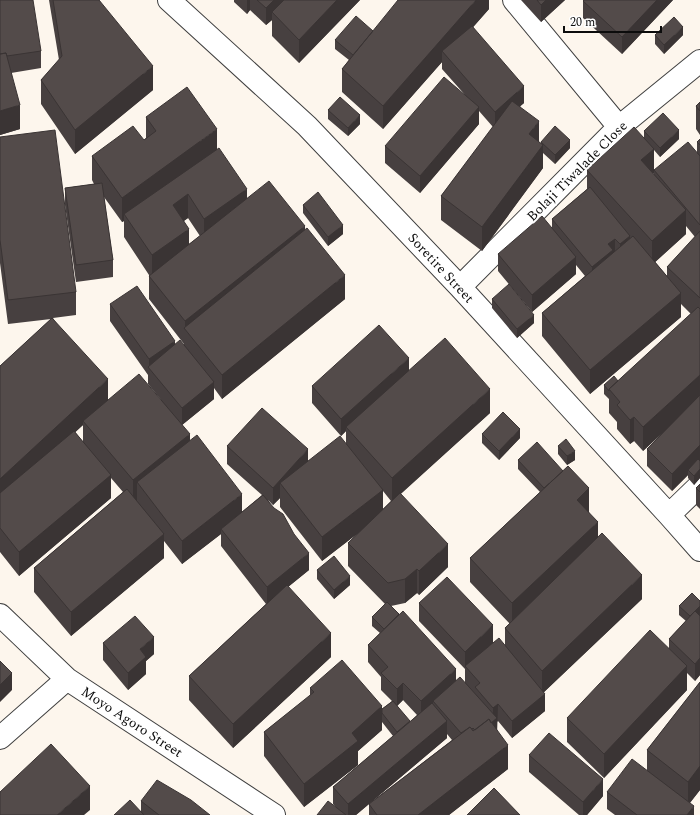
<svg xmlns="http://www.w3.org/2000/svg" width="700" height="815" viewBox="0 0 700 815" font-family="Spectral,serif">
  <style>
    .lines { fill: none; stroke-linecap: round; stroke-linejoin: round }
    .minor-casing { stroke: #3f3f3f; stroke-width: 24 }
    .minor { stroke: #fff; stroke-width: 22 }
    .wall { fill: #474040; fill-rule: evenodd }
    .shaded-wall { fill: #3a3434 }
    .building { fill: #534b4a; stroke: #3a3434 }
    .labels { text-anchor: middle; dominant-baseline: central; stroke-width: 4; stroke-linejoin: round; paint-order: stroke }
    .street-label { font-size: 14px; fill: #0c0c0c; stroke: #fff }
  </style>
  <rect width="100%" height="100%" fill="#fdf6ed"/>
  <g class="lines">
    <g class="minor-casing">
      <path id="minor" d="M169 0 307 126 460 287 669 515 700 550
        M514 0 619 127
        M460 287 619 127 700 61
        M669 515 700 485
        M0 615 67 679 274 815
        M0 738 67 679"/>
    </g>
    <use href="#minor" class="minor"/>
  </g>
  <path class="wall" d="M0 0 41 51V68L11 73 20 129 0 135Z
    M49 0H99L153 90 75 154 41 104V80L59 60Z
    M234 0H360L299 63 272 36V20L266 25 250 10 247 14 234 2Z
    M489 0V9L473 27 524 103 520 106 539 142 541 143V142L570 148 555 164 543 153V168L482 251 441 220V196L493 127 479 111V124L420 193 385 163V146L466 96 442 69V62L383 129 342 92V69L349 60 335 49V40L373 31Z
    M521 0H565L541 22Z
    M673 0 622 54 583 18V1Z
    M655 35H683L664 54 655 44Z
    M700 102V135L696 129V106Z
    M328 110 360 124 348 136 328 119Z
    M146 117 217 149 247 198 305 230 345 299 222 399 214 388V399L182 425 190 440 242 512 262 495 227 464V446L308 461 346 444V431L341 436 312 403V386L409 371 490 413 400 494 448 567 419 595 417 593 405 603 391 606 456 680 465 683V668V669L419 621V603L493 643 484 651 505 646V628L510 624 470 582V558L540 492 518 469V460L589 512 598 537 642 599 544 692 545 711 512 738 498 721 497 722V730L508 769 449 815H369V804L452 740 447 734V738L356 815H317L337 809 333 804V787L393 736 382 722V730L358 751V765L304 807 264 756V732L310 696V688L382 709 392 701 381 690V677L368 662V645L380 633 372 626V617L385 604 348 566V543L357 534 322 561 280 507V498L273 505 268 500 309 570 288 587 331 657 233 748 189 700V676L266 604 221 546V534L182 564 164 541V558L71 636 34 592V568L123 492 111 478V498L19 576 0 552V366L51 319 8 324 0 263V137L76 292V315L53 318 108 400 162 401 148 384V375L110 321V304L175 344 184 345V344L149 299V275L124 237V221L122 222 104 197 113 260V277L76 282 65 205V188L94 184 92 180V156L144 140 146 138ZM188 218 200 236 189 244 184 221ZM83 425V442L75 432ZM383 491 391 501 383 509ZM403 700 417 715 410 722 397 706Z
    M644 131 679 139 660 157 654 150V173H653L654 175V170L697 153V142L700 139V478L694 485 688 478V475L672 491 647 466V449L661 434 643 451 634 441 630 444 617 429V422L609 413V399L604 394V385L618 381 691 314 681 304V317L590 394 542 336V313L585 276 576 265V274L532 312 498 271V254L552 229V219L587 189V170L644 138ZM686 226 695 237 667 267V276L655 262 686 234Z
    M303 205 343 234 328 246 303 213Z
    M492 299 534 323 517 338 492 308Z
    M482 434 520 438 499 460 482 443Z
    M558 446 575 460 567 465 558 454Z
    M700 484V509L696 505V488Z
    M317 570 350 585 334 599 317 579Z
    M679 606 700 616V675L695 681 687 673V690L604 778 567 742V718L669 648V639L686 621 679 615Z
    M103 643 154 654 146 661V674L128 690 103 660Z
    M700 682V790L690 803 694 815H615L607 809V792L647 771V750Z
    M529 755 603 796 587 815H579L529 772Z
    M141 801 210 815H114L141 811Z"/>
  <path class="shaded-wall" d="M247 0H250V10L247 14Z
    M274 0H289L272 12V20L266 25V8Z
    M337 0H360L299 63V40Z
    M476 0H489V9L447 57 442 51V62L383 129V106Z
    M546 0H565L541 22V5Z
    M657 0H673L622 54V37Z
    M683 27V35L664 54V45Z
    M153 66V90L75 154V130Z
    M524 86V103L495 129V112Z
    M20 105V129L0 135V111Z
    M479 107V124L420 193V176Z
    M360 115V124L348 136V128Z
    M539 121V145L529 134Z
    M217 129V153L124 214V221L122 222V198Z
    M679 130V139L660 157V148Z
    M570 140V148L555 164V155Z
    M543 145V168L482 251V227Z
    M654 149V173L641 184V160Z
    M247 189V213L204 242V219Z
    M188 194V218L173 228V205Z
    M686 210V234L652 265V241Z
    M343 225V234L328 246V237Z
    M305 226V250L185 329V321Z
    M189 229V253L152 279V255Z
    M630 236V253L620 261V244Z
    M615 239V256L592 284V267L608 244Z
    M576 257V274L532 312V295Z
    M345 275V299L222 399V375Z
    M681 293V317L590 394V370Z
    M534 315V323L517 338V329Z
    M175 341V358L149 368V359Z
    M409 358V375L346 427V431L341 436V419Z
    M700 375V398L643 451V427Z
    M108 379V402L83 421V425L0 503V479Z
    M214 382V399L182 425V408Z
    M490 389V413L392 502V478Z
    M634 417V441L630 444V420Z
    M520 429V438L499 460V451Z
    M190 434V458L137 482V500L133 504V480Z
    M700 445V463L688 470V475L672 491V474Z
    M308 449V466L280 483V498L273 505V488Z
    M575 451V460L567 465V456Z
    M700 469V478L694 485V476Z
    M111 475V498L19 576V552Z
    M589 488V512L577 524V500Z
    M383 490V514L322 561V537Z
    M242 494V518L221 529V534L182 564V541Z
    M598 522V546L512 627V603Z
    M164 534V558L71 636V612Z
    M448 544V567L419 595V571Z
    M309 553V570L267 604V587Z
    M417 569V593L405 603V579Z
    M642 575V599L542 694V671Z
    M350 576V585L334 599V590Z
    M700 606V615L690 625V616Z
    M493 625V643L466 667 465 666V669V652Z
    M331 633V657L233 748V724Z
    M154 637V654L146 661V674L128 690V673L140 649Z
    M700 658V675L695 681V664Z
    M687 666V690L604 778V754Z
    M456 669V686L433 701V707L421 718V701Z
    M12 673V690L0 702V685Z
    M403 683V700L397 706V689Z
    M545 694V711L512 738V721Z
    M498 704 497 735 477 733 493 721V708Z
    M382 706V730L358 751V765L304 807V784L352 733Z
    M447 721V738L356 815H348V804Z
    M508 745V769L449 815H418Z
    M700 766V790L688 805V782Z
    M603 779V796L587 815H583V802Z
    M90 786V810L84 815H57Z
    M694 806V815H687Z"/>
  <path class="building" d="M0 0H33L41 51 7 56 6 53 0 54Z
    M53 0H99L153 66 75 130 41 80 62 56Z
    M257 0H274L266 8Z
    M284 0H337L299 40 272 12Z
    M398 0H476L383 106 342 69Z
    M537 0H546L541 5Z
    M584 0H657L622 37 583 1Z
    M356 16 373 31 353 55 335 40Z
    M674 17 683 27 664 45 655 35Z
    M472 26 524 86 495 112 442 51Z
    M6 53 20 105 0 111V54Z
    M444 77 479 107 420 176 385 146Z
    M187 87 217 129 122 198 92 156 133 126 144 140 156 131 146 117Z
    M340 97 360 115 348 128 328 110Z
    M512 101 539 121 529 134 543 145 482 227 441 196Z
    M700 102V111L696 106Z
    M663 113 679 130 660 148 644 131Z
    M555 126 570 140 555 155 541 142Z
    M634 127 654 149 641 160 686 210 652 241 587 170Z
    M55 130 76 292 8 300 0 240V137Z
    M700 139V145L697 142Z
    M688 142 700 156V225L654 170Z
    M219 148 247 189 204 219 188 194 173 205 189 229 152 255 124 214Z
    M269 181 305 226 185 321 149 276Z
    M102 183 113 260 76 265 65 188Z
    M590 187 630 236 620 244 615 239 608 244 613 250 592 267 552 219Z
    M318 192 343 225 328 237 303 205Z
    M542 216 576 257 532 295 498 254Z
    M307 228 345 275 222 375 184 328Z
    M700 231V298L667 267Z
    M633 236 681 293 590 370 542 313Z
    M509 284 534 315 517 329 492 299Z
    M137 286 175 341 149 359 110 304Z
    M698 307 700 309V375L643 427 634 417 630 420 617 405 620 402 609 389Z
    M52 318 108 379 0 479V366Z
    M379 325 409 358 341 419 312 386Z
    M445 338 490 389 392 478 346 427Z
    M180 340 214 382 182 408 148 367Z
    M139 374 190 434 133 480 83 421Z
    M614 376 618 381 609 389V391L604 385Z
    M700 395V445L672 474 647 449Z
    M262 408 308 449 273 488 227 446Z
    M503 412 520 429 499 451 482 434Z
    M74 431 111 475 19 552 0 528V493Z
    M197 435 242 494 182 541 137 482Z
    M340 436 383 490 322 537 280 483Z
    M566 439 575 451 567 456 558 446Z
    M537 442 563 471 544 488 518 460Z
    M698 459 700 461V469L694 476 688 470Z
    M568 466 589 488 577 500 598 522 512 603 470 558Z
    M700 484V492L696 488Z
    M127 489 164 534 71 612 34 568Z
    M400 493 448 544 419 571 417 569 405 579 388 583 348 543Z
    M263 495 274 508 283 514 294 534 309 553 267 587 221 529Z
    M602 533 642 575 542 671 505 628Z
    M334 556 350 576 334 590 317 570Z
    M447 577 493 625 465 652 419 603Z
    M287 585 331 633 233 724 189 676Z
    M692 593 700 601V606L690 616 679 606Z
    M387 602 399 614 384 629 372 617Z
    M403 611 456 669 421 701 403 683 397 689 381 673 388 667 368 645Z
    M695 611 700 616V658L695 664 669 639Z
    M135 616 154 637 140 649 146 657 128 673 103 643Z
    M650 630 687 666 604 754 567 718Z
    M499 638 545 694 512 721 498 704 493 708 475 687 480 683 465 666Z
    M342 660 382 706 352 733 358 741 304 784 264 732 314 692 310 688Z
    M0 661 12 673 0 685Z
    M460 677 497 718 491 723 489 719 475 730 473 728 472 729 470 727 461 733 433 701Z
    M700 682V766L688 782 647 750Z
    M393 701 410 721 397 732 382 713V709Z
    M432 703 447 721 348 804 333 787Z
    M489 719 508 745 418 815H377L369 804 470 727 473 731Z
    M549 733 603 779 583 802 529 755Z
    M51 744 90 786 57 815H0V792Z
    M632 759 694 806 687 815H637L607 792Z
    M157 780 191 800 210 815H159L141 801Z
    M494 788 520 815H467Z
    M130 800 144 815H114Z
    M328 801 346 815H317Z"/>
  <g class="labels">
    <g class="street-label">
      <text transform="translate(577 171) rotate(-45)">Bolaji Tiwalade Close</text>
      <text transform="translate(441 268) rotate(47)">Soretire Street</text>
      <text transform="translate(132 722) rotate(33)">Moyo Agoro Street</text>
    </g>
  </g>
  <path d="M564 26v6h97v-6" fill="none" stroke="#0c0c0c" stroke-width="2"/>
  <text x="570" y="26" font-size="12" fill="#0c0c0c" stroke="#ffffff" stroke-width="3" paint-order="stroke">20 m</text>
</svg>
